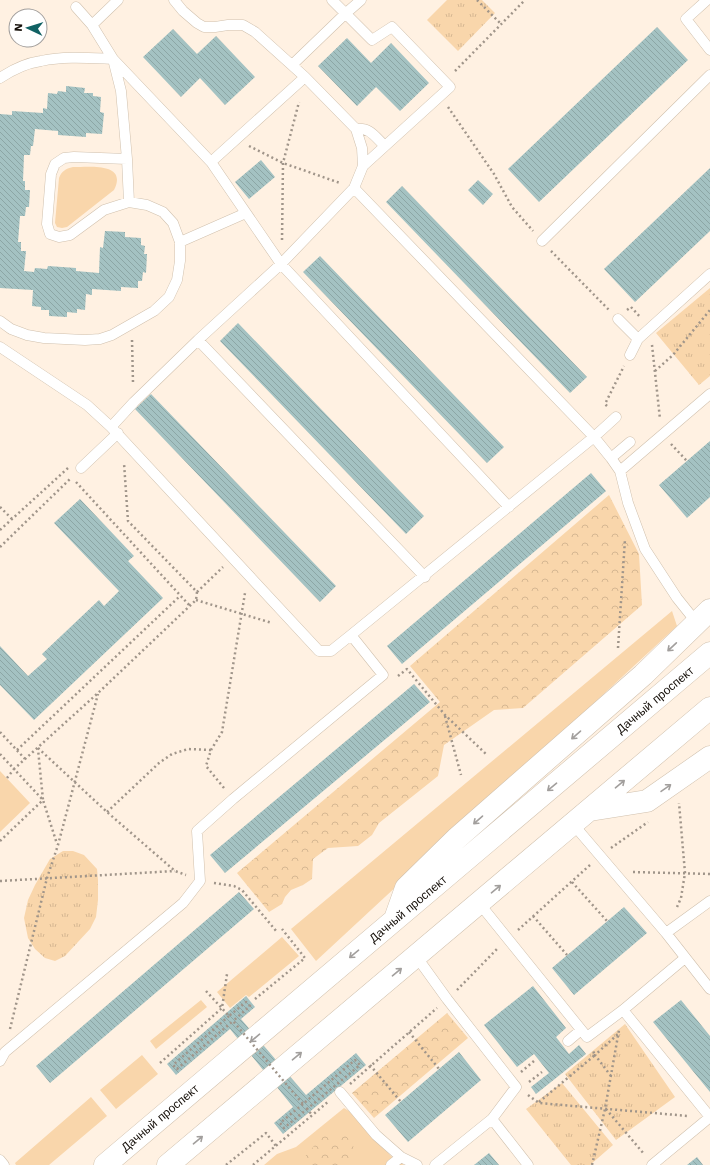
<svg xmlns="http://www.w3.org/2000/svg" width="710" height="1165" viewBox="0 0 710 1165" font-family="'Work Sans',sans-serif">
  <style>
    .green { fill: #f9d6ab }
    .forest { fill: url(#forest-crowns) }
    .park { fill: url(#park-tufts) }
    .building { fill: url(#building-back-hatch) }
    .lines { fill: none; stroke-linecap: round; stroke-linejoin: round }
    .service-casing { stroke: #d0c0ad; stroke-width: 11 }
    .secondary-casing { stroke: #d0c0ad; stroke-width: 23 }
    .path { stroke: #a0958a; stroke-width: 2.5; stroke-dasharray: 2 3; stroke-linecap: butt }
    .service { stroke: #fff; stroke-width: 10 }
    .secondary { stroke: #fff; stroke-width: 22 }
    .path-bridge { stroke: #a0958a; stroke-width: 2.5; stroke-dasharray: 2 3; stroke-linecap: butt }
    .oneway { stroke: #a29f9d }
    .labels { text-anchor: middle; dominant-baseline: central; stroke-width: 3; stroke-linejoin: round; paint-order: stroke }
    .street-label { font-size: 12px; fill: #16100a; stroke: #fff }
  </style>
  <defs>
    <pattern id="forest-crowns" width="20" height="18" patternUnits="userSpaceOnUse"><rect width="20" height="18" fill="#f9d6ab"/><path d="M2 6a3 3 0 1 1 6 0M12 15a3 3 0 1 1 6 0" fill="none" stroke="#d5b792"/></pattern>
    <pattern id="park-tufts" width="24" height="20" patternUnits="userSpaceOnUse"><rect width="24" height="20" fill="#f9d6ab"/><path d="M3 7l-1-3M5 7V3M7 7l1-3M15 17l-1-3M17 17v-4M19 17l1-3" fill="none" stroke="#d5b792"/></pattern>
    <pattern id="building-back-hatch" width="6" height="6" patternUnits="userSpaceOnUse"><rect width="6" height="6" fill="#a4c2c2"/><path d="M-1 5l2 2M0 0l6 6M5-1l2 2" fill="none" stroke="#8ca6a5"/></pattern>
  </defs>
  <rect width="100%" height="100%" fill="#fff1e2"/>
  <path class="green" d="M73 167C89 167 128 162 114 190L67 227 62 228 57 227 55 223 59 178C62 171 65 169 73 167Z
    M672 611 677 626 316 961 291 929Z
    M0 771 30 803 0 832Z
    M282 937 299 956 249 997 246 995 230 1008 217 992Z
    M201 1000 207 1007 156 1049 150 1041Z
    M142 1055 158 1074 116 1109 100 1090Z
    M91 1097 107 1116 49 1165H16L15 1163Z
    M344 1108 349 1111 391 1156 404 1165H264L277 1154 296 1147Z"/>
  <path class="forest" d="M609 495 639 554 642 605 523 708 494 710 444 745 438 776 379 823 372 835 358 846 328 848 313 859 312 879 303 885 291 890 285 897 282 904 269 912 237 873 440 702 410 666Z
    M447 1013 468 1038 374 1118 352 1093Z
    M324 1134H345L357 1152 344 1165H298Z"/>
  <path class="park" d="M447 0H482L495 13 458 51 427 20Z
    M710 288V376L699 385 656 333Z
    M63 851H73L84 855 97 869 98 880V900L96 917 90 929 65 956 55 961 45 958 35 949 28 938 24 918 28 900 35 885 50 859Z
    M625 1024 675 1097 616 1140 565 1074Z
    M562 1083 613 1145 590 1165H571L526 1109Z"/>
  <path class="building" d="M657 27 688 60 539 202 508 169Z
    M173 29 197 54 216 36 255 77 225 105 200 78 181 97 143 57Z
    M347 38 371 63 391 43 429 83 400 111 376 87 357 106 318 66Z
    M66 86 85 88 84 93H93V96L101 97 100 112 104 113 102 134 86 133V137L58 135V131L35 129 33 146H31L30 155H24L23 181H25V190H30L29 207H26L25 216H20L18 242H21V251H26L24 271 34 272 35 268 47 269 48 266 76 268V271L99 273 100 247 103 248 105 231 125 232V237L141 238V245L145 246 144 254H147L146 273 143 272 142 281H138V288L121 287V291L92 289V295L86 294 85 310 77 309V313L67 312V317L49 316V310H41V307L32 306 33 290 0 288V114L12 115V111L43 113V108L47 109 48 93 57 94 58 91 66 92Z
    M261 160 275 177 249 199 235 182Z
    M710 168V231L635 302 604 269Z
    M478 180 493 194 483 205 468 190Z
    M402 186 587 377 570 393 386 202Z
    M320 256 504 447 487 463 303 272Z
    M238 323 424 516 406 534 220 341Z
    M151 394 336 586 320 602 135 409Z
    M710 441V497L687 518 659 485Z
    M591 473 606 491 402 664 387 646Z
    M80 499 134 556 128 561 163 598 34 720 0 685V646L28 676 47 659 42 654 99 600 104 606 119 591 54 523Z
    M414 684 430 702 225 873 210 855Z
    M239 892 254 909 50 1083 36 1066Z
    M624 907 647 933 574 995 552 968Z
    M533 986 566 1028 556 1037 569 1054 579 1045 586 1054 536 1094 531 1087 549 1073 534 1054 517 1067 484 1025Z
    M246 996 255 1007 241 1019 306 1095 356 1053 366 1065 283 1134 274 1123 293 1107 230 1029 176 1075 167 1064Z
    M681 1000 710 1036V1092L653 1022Z
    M459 1052 481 1080 408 1142 385 1115Z
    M489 1153 499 1165H474Z
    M697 1157 703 1165H687Z"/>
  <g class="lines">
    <g class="service-casing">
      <path id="service" d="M174 0 183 11 197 23 204 27H215L228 25H243L255 32 305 77 356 129 362 148 363 166
        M707 0 686 19 710 50
        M76 7 92 25 113 59 211 162 281 264 509 507
        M92 25 118 0
        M292 65 345 14 361 0
        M0 78C12 70 27 63 41 61 64 56 89 58 113 59L121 91 127 159 129 202
        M356 129C370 127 375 137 385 146
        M211 162 305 77
        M354 188 594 437 611 458 620 471
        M542 241 710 75
        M180 242 246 213
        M618 319 638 339
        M0 321 11 329 27 335 44 338 85 340 100 339 112 335 154 311 169 297 177 280 180 261V242L173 223 163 212 147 205 129 202 104 210 70 235 59 237 50 234 47 224 51 174 55 164 64 158 74 157 127 159
        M198 340 425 577
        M0 347 87 405 111 427 319 651H331L351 635 594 437 616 417
        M630 355 638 339 710 274
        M111 427 134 402 198 340 281 264 354 188 363 166 450 87 392 27 372 40 332 0
        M611 458 630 442
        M81 468 118 433
        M697 623 677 598 645 549 628 503 620 471 710 394
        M573 824 666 933
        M710 901 666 933 710 989
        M479 903 587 1037 623 1010 710 1117 652 1165
        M416 956 447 999 516 1087 492 1119 528 1165
        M623 1010 685 958
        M568 1041 581 1030
        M0 1061 5 1052 183 903 200 881 197 831 233 799 383 675 351 635
        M340 1092 376 1135 401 1157 417 1165
        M0 1160 4 1165
        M391 1165 401 1157
        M435 1165 492 1119"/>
    </g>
    <g class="secondary-casing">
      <path id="secondary" d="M590 810 647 801 710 757
        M395 919 406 888 456 839 643 675 710 610
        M105 1165 710 653
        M168 1165 710 708"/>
    </g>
    <path class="path" d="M477 0 501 24
      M455 71 525 0
      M448 107 494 174 512 207 533 231
      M249 146 283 163 340 183
      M282 240 283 163 299 102
      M551 251 609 310
      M627 310 631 307 641 318
      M132 340 133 383
      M652 345 660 419
      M655 371 673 355 710 310
      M607 406 605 404 624 366
      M671 444 687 461
      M76 482 190 606
      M0 507 12 519
      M0 530 68 468
      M0 547 71 478
      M197 592 223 567
      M196 600 272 623
      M618 648 625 539
      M398 676 407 669 445 715 486 754
      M445 716 461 775
      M0 732 25 759
      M38 748 107 812 175 871 186 875
      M17 750 180 596
      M0 754 14 769 98 693 196 600 197 592 128 521 124 463
      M7 778 14 769 43 800 57 844
      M224 788 206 766 211 750 222 732 245 593
      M107 812 159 763 172 754 188 749 211 750
      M0 841 43 800 38 749
      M611 848 648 822
      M633 872 710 874
      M0 881 175 871
      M572 882 607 921
      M214 883 234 886 242 890 277 932
      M677 907 681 898 685 873 679 803
      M533 916 567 955
      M518 930 590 865
      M457 990 498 948
      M206 991 229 1016 246 1002 250 1006 233 1021
      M255 999 305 958 282 929
      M10 1029 47 878 58 845 98 694
      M409 1032 439 1069
      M160 1063 222 1008 227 974
      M370 1065 401 1102
      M521 1072 534 1061
      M611 1076 595 1055 618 1034
      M529 1082 542 1072
      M350 1084 437 1008
      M528 1095 539 1103 688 1116
      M539 1102 595 1055 592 1049
      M303 1104 280 1123 284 1128 307 1109 312 1115
      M606 1109 644 1154
      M226 1165 266 1133 276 1146
      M253 1165 329 1101
      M592 1165 605 1109 619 1030"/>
    <use href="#service" class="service"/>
    <use href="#secondary" class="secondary"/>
    <path class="path-bridge" d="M229 1016 173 1065 177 1069 233 1021 303 1104 355 1060 360 1065 307 1109"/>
  </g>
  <defs><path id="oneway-shaft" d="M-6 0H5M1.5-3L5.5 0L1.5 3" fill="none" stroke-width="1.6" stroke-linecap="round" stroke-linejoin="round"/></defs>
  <g class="oneway">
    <use href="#oneway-shaft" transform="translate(672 647) rotate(137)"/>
    <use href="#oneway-shaft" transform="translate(576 735) rotate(139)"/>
    <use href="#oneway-shaft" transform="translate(620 784) rotate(-40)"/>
    <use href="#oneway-shaft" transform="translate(552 787) rotate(140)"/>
    <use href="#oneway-shaft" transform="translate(666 788) rotate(-35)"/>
    <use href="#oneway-shaft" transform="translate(478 820) rotate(139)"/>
    <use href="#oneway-shaft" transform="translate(496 889) rotate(-40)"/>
    <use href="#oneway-shaft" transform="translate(354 954) rotate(140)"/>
    <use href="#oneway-shaft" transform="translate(397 972) rotate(-40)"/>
    <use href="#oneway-shaft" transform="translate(255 1038) rotate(140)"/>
    <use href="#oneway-shaft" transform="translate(297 1056) rotate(-40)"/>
    <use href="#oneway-shaft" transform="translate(198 1140) rotate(-40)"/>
  </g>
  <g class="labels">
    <g class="street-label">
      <text transform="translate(655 700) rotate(-40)">Дачный проспект</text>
      <text transform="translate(408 909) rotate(-40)">Дачный проспект</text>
      <text transform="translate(160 1118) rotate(-40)">Дачный проспект</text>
    </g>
  </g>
  <g transform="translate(28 28) rotate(274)"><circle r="19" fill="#ffffff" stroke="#a29f9d"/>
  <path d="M0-3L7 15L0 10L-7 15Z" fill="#106163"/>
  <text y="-6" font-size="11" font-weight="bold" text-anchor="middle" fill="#16100a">N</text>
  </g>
</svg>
